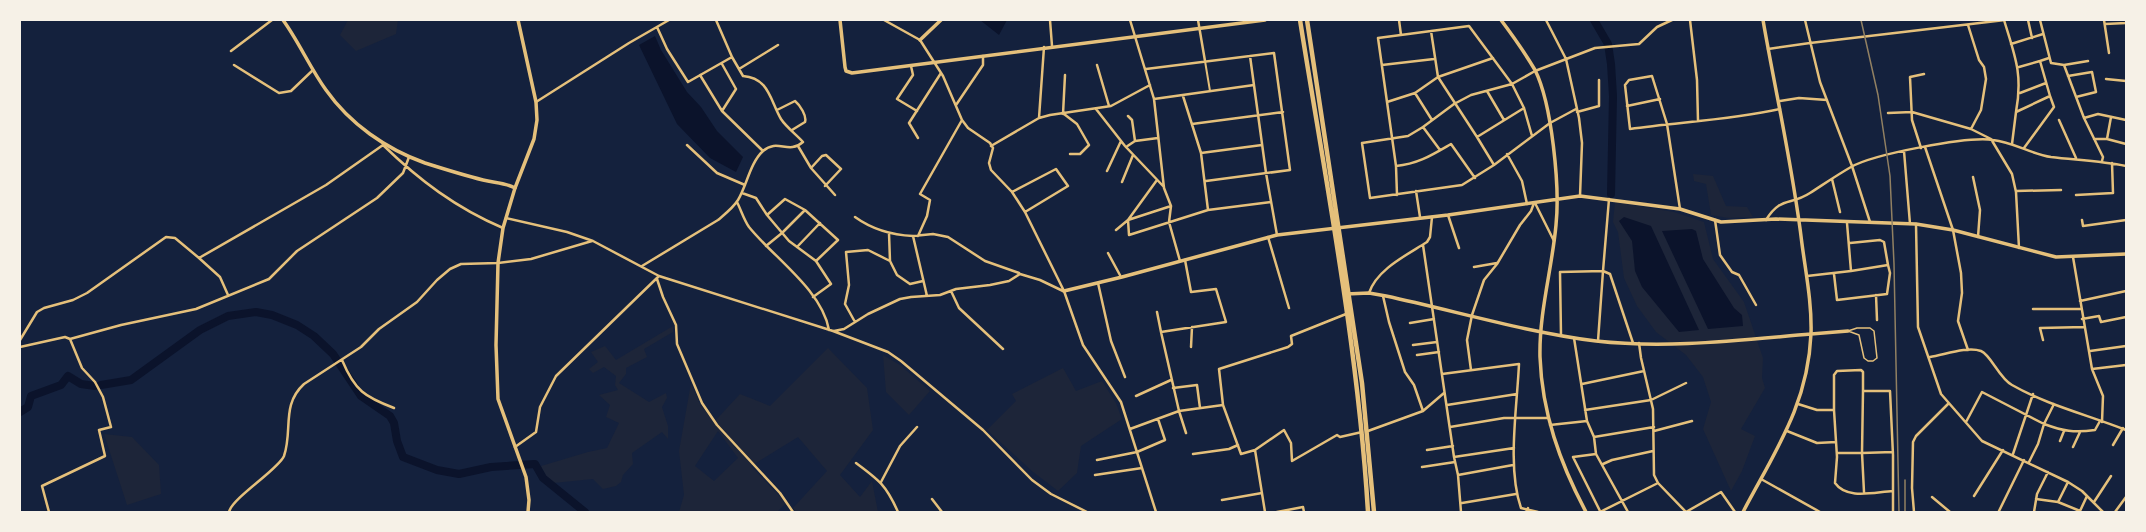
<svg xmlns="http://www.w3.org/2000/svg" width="2146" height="532" viewBox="0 0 2146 532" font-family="'Open Sans',sans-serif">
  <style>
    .green { fill: #1d2539; fill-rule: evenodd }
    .water { fill: #0b132b }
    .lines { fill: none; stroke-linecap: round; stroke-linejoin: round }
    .river { stroke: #0b132b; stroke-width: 8 }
    .service { stroke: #e5c07b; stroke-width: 1.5 }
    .pedestrian { stroke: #e5c07b; stroke-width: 2 }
    .minor { stroke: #e5c07b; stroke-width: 2.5 }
    .tertiary { stroke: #e5c07b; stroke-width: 3.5 }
    .secondary { stroke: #e5c07b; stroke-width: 3.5 }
    .trunk { stroke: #e5c07b; stroke-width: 4.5 }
    .rail { stroke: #918062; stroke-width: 1.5 }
  </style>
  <rect width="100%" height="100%" fill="#14213d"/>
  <path class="green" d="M348 20H398L396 34 356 51 340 35Z
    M1693 174 1713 176 1726 206 1747 207 1753 217 1728 218 1711 215 1706 184 1694 181Z
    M1615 202 1674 212 1704 222 1713 259 1744 302 1763 358 1762 378 1765 388 1741 429 1755 436 1742 471 1731 491 1703 429 1711 402 1703 377 1686 355 1656 332 1637 306 1624 278 1618 232 1613 222Z
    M673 326V332L644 349 647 357 626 368V374L619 383 649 402 666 393 667 398 662 407 668 426V439L662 432 632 453 633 464 623 475 621 482 616 486 603 489 593 479 553 483 546 476 541 466 588 452 607 448 619 423 606 417 610 405 599 395 618 390 615 385 616 376 604 367 593 373 589 369 598 362 591 352 605 346 616 360Z
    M828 348 867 388 873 430 840 475 860 497 872 481 878 512H796L793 508 827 471 798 437 751 466 786 503 777 512H679L684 495 679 451 691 383 700 404 714 422 740 394 770 406ZM718 431 738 458 714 481 695 466Z
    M883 355 900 365 930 391 909 415 886 392Z
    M1063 368 1076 391 1102 381 1116 403 1122 419 1081 446 1077 473 1058 491 1033 472 987 430 1016 401 1012 394Z
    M104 434 132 437 159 465 161 494 127 505Z"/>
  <path class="water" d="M980 20H1007L999 35Z
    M655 36 661 50 687 92 701 107 717 131 743 157 736 172 710 158 677 124 639 45Z
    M1624 217 1651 226 1699 330 1679 332 1642 287 1635 271 1632 241 1619 221Z
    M1692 229 1696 231 1703 259 1734 308 1742 315 1743 326 1708 329 1662 231Z"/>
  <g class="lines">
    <path class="river" d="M1594 20 1608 44 1611 64 1613 96 1611 194
      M101 385 131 380 200 330 228 316 256 312 272 315 297 325 314 336 333 354 361 396 390 416 394 423 397 441 403 457 437 470 459 474 491 467 535 464 543 478 585 512
      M20 412 28 407 31 396 61 385 68 376 81 384 95 386"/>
    <path class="service" d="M1857 328H1870L1874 331 1877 358 1873 361H1868L1864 358 1859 335 1848 331Z"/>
    <path class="pedestrian" d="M1205 61 1210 91"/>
    <path class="minor" d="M716 20 732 57
      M884 20 920 40 943 76 962 120 968 128 990 143 993 148 989 163 991 170 1012 192 1025 212 1064 291 1083 345 1121 402 1156 512
      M1050 20 1052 46
      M1130 20 1154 99 1164 188 1171 206 1169 222 1180 261
      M1198 20 1205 61
      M1399 20 1401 35
      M1546 20 1566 59 1579 118 1582 143 1580 196
      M1690 20 1697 80 1698 121
      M1805 20 1820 82 1852 166 1870 222
      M2004 20C2015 56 2023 74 2016 112
      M2028 20 2032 38
      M2040 20 2051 63 2064 65 2088 61
      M2104 20 2109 53
      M2126 20V21
      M2105 24 2126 23
      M1968 25 1979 60 1984 67 1986 79 1981 110 1971 129
      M1431 31 1438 77 1477 137 1524 108
      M2011 44 2043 34
      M1768 49 1810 43 2005 20
      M231 51 272 20
      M1250 56 1266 173 1277 235
      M2040 61 2049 58
      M234 65 279 93 291 91 313 70
      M1097 65 1109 106
      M1382 65 1434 59
      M2064 65 2084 118
      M911 66 913 75 897 99 917 111
      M2019 67 2040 61 2050 96
      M739 69 778 45
      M1146 69 1274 53 1290 170 1206 181
      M700 75 722 111 763 151
      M2068 76 2092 72 2096 92 2076 97
      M2106 79 2126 81
      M1487 91 1504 120
      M1415 93 1432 120
      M2020 93 2046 83
      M1183 96 1201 153 1208 210
      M1154 99 1254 85
      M1780 101 1799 98 1827 100
      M536 102 629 43 669 20
      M1387 102 1415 93 1438 77 1493 58
      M956 105 983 65V56
      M1627 106 1660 99
      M1096 109 1125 146 1164 187
      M1576 109 1550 123 1494 165 1462 185 1370 198 1362 143 1408 136 1423 127 1454 104 1471 95 1512 84 1535 71 1595 48 1639 44 1657 27 1672 20
      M777 110 795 101C800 105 807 116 805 122L792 130
      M722 111 736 89 722 64
      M1577 112 1599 106V80
      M1888 113 1912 112 1971 129 1991 139 2012 174 2016 192 2019 248
      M1063 114 1065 75
      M1064 114 1077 124 1089 145 1080 154H1070
      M1128 116 1132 120 1135 141
      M1039 118 1044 47
      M2059 120 2076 158
      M1192 124 1283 112
      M1423 127 1440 150
      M1477 137 1494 165
      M918 138 909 123 941 73
      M2094 139H2107L2126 144
      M2107 139 2111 117
      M2012 144 2016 112 2050 96 2054 107 2024 148
      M687 145 717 173 745 185
      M798 146 811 168 835 195
      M991 146 1039 118 1050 115 1111 106 1150 85
      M1126 147 1135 141 1158 138
      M1925 147 1953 230 1961 273 1962 293 1958 321 1968 350
      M1921 148 1912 120 1910 77 1924 74
      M1904 151 1910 224
      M1201 153 1262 145
      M1507 154 1522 181 1527 204
      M2102 161 2103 157 2084 118 2098 114 2126 120
      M1396 166C1418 164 1432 155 1451 144L1475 178
      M811 168 822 156 826 155 841 169 825 186
      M1107 171 1121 141
      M1973 177 1980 210 1978 237
      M1832 179 1840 212
      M1122 182 1133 155
      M1416 191 1420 217
      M2016 191 2061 190
      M1012 192 1056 169 1068 186 1025 212
      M742 193 756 198 767 215 789 241 816 261 831 284 813 297
      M1397 195 1396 166 1378 38 1469 26 1512 84 1524 108 1532 136
      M2076 195 2113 193 2112 163
      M1609 199 1603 271 1610 274 1633 343
      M737 202C741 210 744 220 749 227 773 257 822 290 829 330
      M1535 203 1554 241
      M1171 206 1128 220 1129 235 1208 210 1271 202
      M1680 209 1667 124 1652 76 1629 80 1625 85 1630 129C1680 122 1730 120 1780 109
      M767 215 785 199 805 210 838 240 816 261
      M1448 215 1459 248
      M855 217C873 230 891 235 913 236
      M506 218 567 232 593 241 659 276 833 331 888 352 901 361 983 430 1032 480 1051 494 1087 512
      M1715 220 1720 255 1732 272 1739 275 1756 305
      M1766 220C1781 196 1790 206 1810 193 1824 184 1837 175 1851 167 1874 154 1968 136 1993 140 2013 142 2031 154 2051 157 2076 160 2101 161 2126 166
      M2082 220 2083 226 2126 220
      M1847 223 1851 271 1888 265 1884 242 1880 240 1850 243
      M1916 224 1918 327 1941 394 1982 441 2068 482 2082 491 2103 512
      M1116 230 1128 220 1157 180
      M889 233 890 261
      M918 236 927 216 930 200 920 194 962 120
      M1268 237 1289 308
      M1423 245 1454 457 1458 475 1461 512
      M766 246 782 233 805 210
      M797 247 820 223
      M1108 253 1121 277
      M2073 257 2092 369 2103 396 2102 422
      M199 258 326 185 383 145C419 180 456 208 503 228
      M642 266 718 220C725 214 733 208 738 200 747 185 750 163 763 151 778 138 788 155 803 142 797 135 786 127 781 119 770 100 769 78 743 76L732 57 688 82 667 49 657 27
      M1474 267 1497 263
      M1834 274 1837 300 1887 294 1890 273 1888 265
      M1807 276 1851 271
      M657 279 663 297 676 325 677 344 702 403 717 425 780 493 793 512
      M1098 283 1111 341 1125 377
      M951 291 959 308 1003 349
      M1369 293C1377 269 1407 255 1427 242L1430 237 1432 217
      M1876 295 1877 320
      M927 296 913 236 933 234 948 237 985 261 1019 273
      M1383 296 1389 322 1405 372 1414 385 1423 411
      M2080 301 2126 291
      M2033 309H2081
      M1157 312 1161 332
      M2082 319 2099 316 2101 322 2126 317
      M855 322 845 304 849 285 846 252 868 250 890 261 897 275 910 284 923 281
      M1410 323 1434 319
      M834 331 844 329 868 314 900 299 911 297 940 295 956 289 990 285 1009 281 1020 274 1040 280 1063 291
      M1561 335 1560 272 1603 271 1598 341
      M20 340 37 312 44 308 73 300 87 293 166 237 175 238 199 258 220 277 228 295
      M2043 340 2040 328 2085 327
      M1639 343 1641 358 1653 409 1654 475 1658 483 1686 512
      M1413 345 1437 342
      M20 347 65 337 70 339 121 325 196 309 269 279 297 251 377 198 403 173 409 157
      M1191 347 1192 327
      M2090 351 2126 346
      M1417 355 1439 352
      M1930 357C1944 355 1967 346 1981 351 1991 355 1999 378 2012 385 2047 405 2088 415 2126 430
      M342 360C355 391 365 397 394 408
      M2092 369 2126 365
      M1471 370 1467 340 1472 315 1484 280 1497 264 1520 225 1531 211 1534 203
      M1442 374 1519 364C1517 408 1507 468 1521 508L1538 512
      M1582 384 1644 371
      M1173 388 1197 385 1200 408
      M1136 396 1171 380
      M1798 404 1817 410H1834V375L1837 371 1861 370 1863 372V391H1890L1893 455V512
      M2054 404 2044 424C2063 431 2074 433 2095 430L2100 421
      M1223 405 1241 454 1255 450 1284 430 1291 443 1292 461 1337 435 1340 437 1362 432
      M1447 405 1517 394
      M1585 410 1651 400 1686 383
      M1834 410 1837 457 1835 483C1847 500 1874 492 1893 491
      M1587 421 1594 437
      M1966 422 1982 392 2044 424 2038 444 2029 462
      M1550 425 1587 421 1574 338
      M1450 427 1504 418H1548
      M1130 429 1179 411 1161 332 1226 322 1216 289 1191 292 1185 260
      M1368 431 1423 411 1444 393
      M1654 431 1692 421
      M1787 431 1817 443 1836 442
      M1186 433 1179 411 1223 405 1219 369 1288 347 1292 344 1291 336 1346 314
      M2060 441 2064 431
      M2113 445 2123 428
      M515 447 536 432 540 407 556 376 659 276
      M2073 447 2080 432
      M1255 450 1265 512
      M1427 450 1453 446
      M1837 453H1862L1863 391
      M1193 454 1229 449 1238 445
      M1596 454 1573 457 1600 511
      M2013 454 2033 394
      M1454 457 1514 448
      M1097 460 1137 452 1165 440 1158 419
      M856 463C879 480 886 485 898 512
      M1603 464 1612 460 1653 451
      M1422 467 1455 462
      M1095 475 1142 468
      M1458 475 1513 465
      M1761 479 1820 512
      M881 482 900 446 917 427
      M2068 482 2058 502 2080 511 2087 496
      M1864 492 1862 453 1893 452
      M1974 496 2003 450
      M1932 497 1950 512
      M932 499 942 512
      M2036 499 2058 502
      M1222 500 1262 493
      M2094 502 2111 476
      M1462 503 1516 494
      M1999 511 2024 460
      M49 512 42 486 105 456 99 430 111 427 103 397 95 382 82 368 70 339
      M229 512C232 498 279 469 284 456 293 430 281 405 304 384L361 347 379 329 417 302 437 280 450 269 461 264 498 263 531 259 592 241
      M1277 512 1303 507 1304 512
      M1526 512 1528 508
      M1600 512 1658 483
      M1628 512 1596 454 1594 437 1654 427
      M1686 512 1721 492 1735 512
      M1914 512 1912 488 1913 442 1916 436 1948 404
      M2034 512 2037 494 2048 472
      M2115 512 2126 497"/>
    <path class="tertiary" d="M283 20C299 42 310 68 326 90 350 124 386 149 425 163 444 169 463 175 483 180 494 183 504 182 515 188
      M840 20 845 67 846 71 852 73 1265 20
      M1501 20C1513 36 1525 53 1535 70 1552 104 1560 187 1556 225 1552 269 1539 312 1540 357 1542 413 1560 463 1586 512
      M920 40 941 20
      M1064 291 1122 277 1277 235 1448 215 1580 196 1680 209 1721 222 1776 219 1916 224 1953 230 2056 257 2126 254
      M1346 294 1369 293 1386 296C1456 311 1525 332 1596 341 1667 349 1740 340 1811 334 1812 304 1806 274 1802 244 1793 168 1776 95 1763 20"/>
    <path class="secondary" d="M518 20 536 102 537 120 534 139 515 188 503 228 498 263 496 345 498 399 526 477 529 500 528 512
      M1743 512C1775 451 1808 405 1811 334L1848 331"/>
    <path class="trunk" d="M1300 20C1326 183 1358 347 1368 512
      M1307 20 1362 383 1374 512"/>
    <path class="rail" d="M1861 20 1878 95 1890 176 1894 264 1899 512
      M1905 480V512"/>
  </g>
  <rect width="2146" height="532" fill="none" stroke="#f6f1e7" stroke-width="42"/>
</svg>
